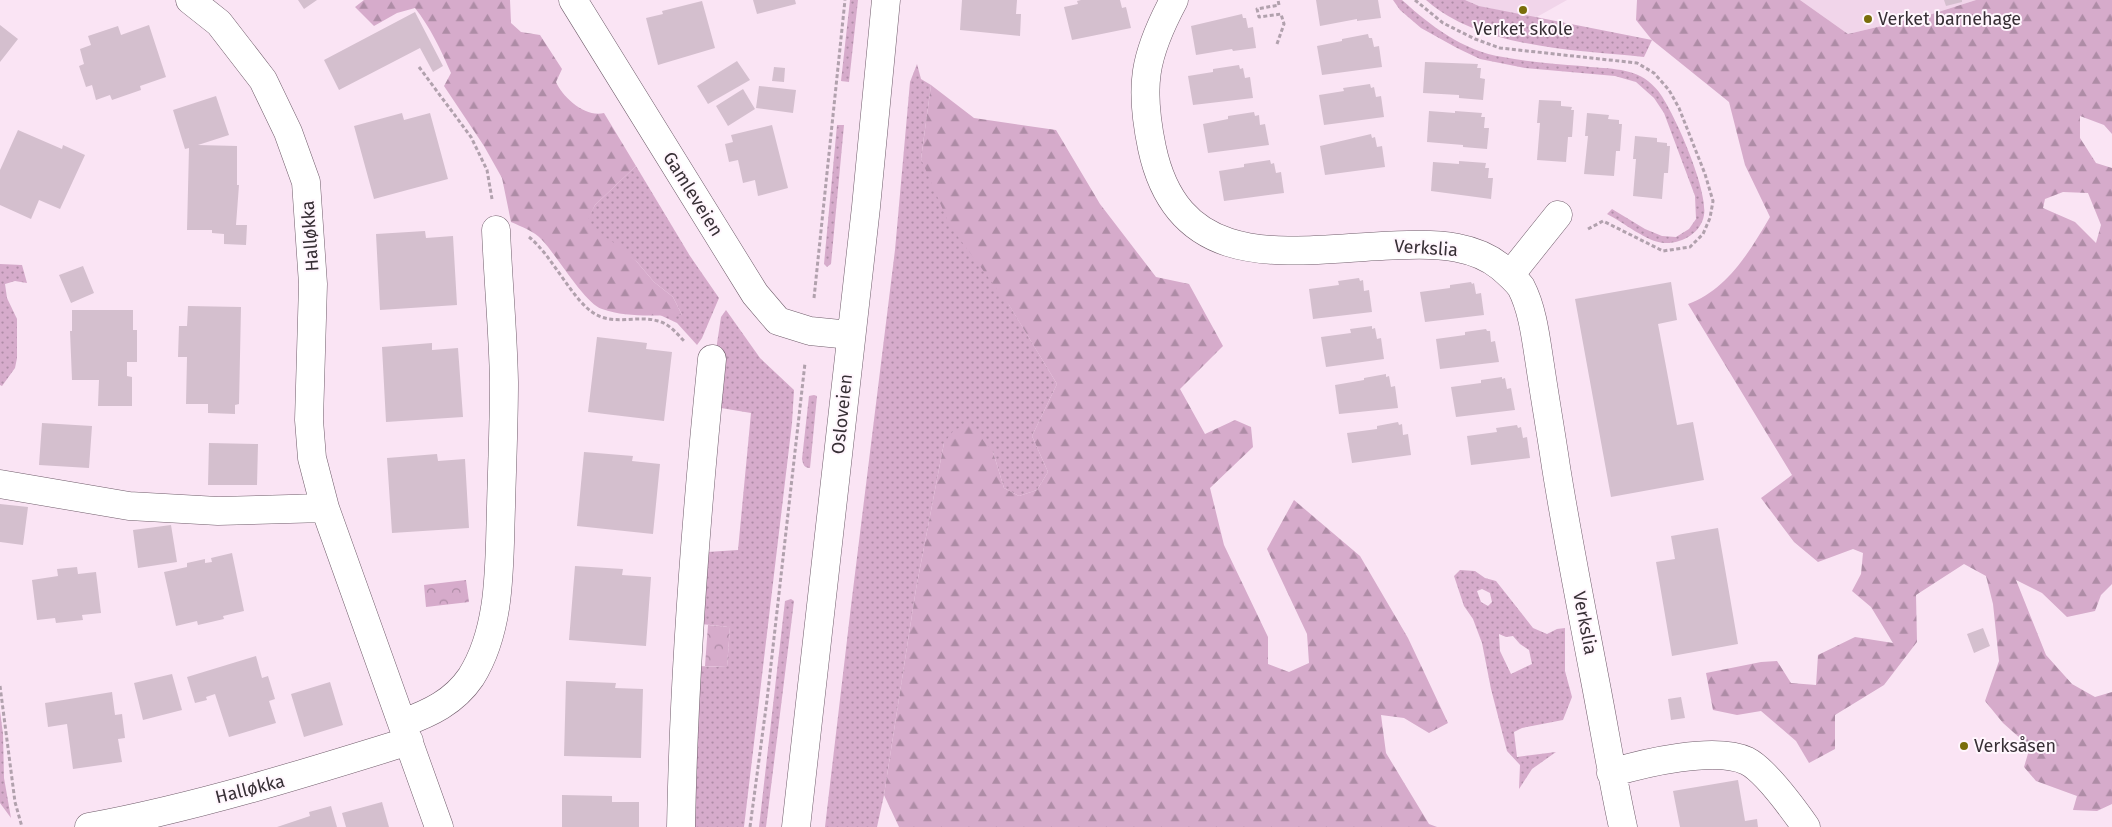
<svg xmlns="http://www.w3.org/2000/svg" width="2112" height="827" viewBox="0 0 2112 827" font-family="'Fira Sans',sans-serif">
  <style>
    .built { fill: #f1d5ea }
    .grass { fill: url(#grass-dots); fill-rule: evenodd }
    .forest { fill: url(#forest-firs); fill-rule: evenodd }
    .park { fill: url(#park-crowns) }
    .building { fill: #d4bfce }
    .lines { fill: none; stroke-linecap: round; stroke-linejoin: round }
    .minor-casing { stroke: #705d6b; stroke-width: 29 }
    .path { stroke: #b1a1ad; stroke-width: 3; stroke-dasharray: 4 2.5; stroke-linecap: butt }
    .minor { stroke: #fff; stroke-width: 28 }
    .poi-dot { fill: #796e0b; stroke: #fff6fd; stroke-width: 2 }
    .labels { text-anchor: middle; dominant-baseline: central; stroke-width: 4; stroke-linejoin: round; paint-order: stroke }
    .poi-label { font-size: 18px; fill: #372f35; stroke: #fff6fd; text-anchor: start }
    .street-label { font-size: 18px; fill: #372f35; stroke: #fff6fd }
  </style>
  <defs>
    <pattern id="grass-dots" width="8" height="8" patternUnits="userSpaceOnUse" patternTransform="scale(1.25)"><rect width="8" height="8" fill="#d6abcb"/><path d="M2 2h.1M6 6h.1" fill="none" stroke="#ae8ca6" stroke-width="1.8" stroke-linecap="round"/></pattern>
    <pattern id="forest-firs" width="22" height="20" patternUnits="userSpaceOnUse" patternTransform="scale(1.25)"><rect width="22" height="20" fill="#d6abcb"/><path d="M5 1l3.5 6h-7zM16 11l3.5 6h-7z" fill="#ae8ca6"/></pattern>
    <pattern id="park-crowns" width="20" height="18" patternUnits="userSpaceOnUse" patternTransform="scale(1.25)"><rect width="20" height="18" fill="#d6abcb"/><path d="M2 6a3 3 0 1 1 6 0M12 15a3 3 0 1 1 6 0" fill="none" stroke="#ae8ca6"/></pattern>
  </defs>
  <rect width="100%" height="100%" fill="#fae4f4"/>
  <path class="built" d="M1465 0H1567L1535 18 1479 6Z
    M1800 0H1976L1932 14 1848 34Z"/>
  <path class="grass" d="M850 0H858L849 82 841 81Z
    M1393 0H1402C1431 26 1463 51 1503 57 1529 62 1556 64 1582 66 1604 69 1631 67 1648 81 1653 85 1658 90 1661 95 1676 117 1708 190 1704 215 1701 233 1682 244 1664 243 1647 242 1623 222 1607 214L1612 209 1645 229 1662 236 1676 237 1689 229 1696 219 1695 196 1664 113 1654 98 1636 82 1615 76 1525 68 1480 59 1457 48 1421 28 1400 10Z
    M1426 0H1465L1479 6 1652 40 1644 57C1575 50 1480 48 1426 0Z
    M917 64 921 79 931 85 921 159 1057 384 1032 436 1048 472 1037 490 1019 496 1004 488 993 452 944 443 916 589 884 795 877 827H825L851 606 895 250 910 82Z
    M837 125H844L831 264 827 267 824 264Z
    M636 166 690 256 719 298 702 338 697 345 677 323 660 315H682L673 297 654 282 637 262 585 224 595 205Z
    M0 264 22 265 27 283 15 281 5 284 7 298 17 319V358L15 368 2 386 0 385Z
    M726 310 760 358 794 390 792 423 744 827H691L697 666 727 667 730 627 701 624 707 552 738 550 751 413 721 408 722 353 716 350 721 317Z
    M814 395 817 396 810 468C804 468 803 464 802 459L809 396Z
    M1460 570 1475 571 1485 578 1496 581 1533 628 1547 634 1557 629 1565 628V671L1572 697 1563 720 1522 728 1514 732 1517 757 1556 752 1532 769 1519 789 1520 765 1507 751 1491 689 1482 643 1473 619 1464 606 1454 576ZM1482 589 1490 593 1492 602 1488 606 1481 602 1477 591ZM1499 634 1506 637 1513 636 1520 644 1529 650 1532 664 1511 674 1500 651Z
    M791 599 794 601 766 827H759L785 601Z
    M0 711 3 734 4 778 11 818 0 803Z"/>
  <path class="forest" d="M364 0H510L511 23 521 32 540 35 562 69 556 82C563 98 586 118 604 113L636 166 595 205 586 224 620 247 637 262 654 282 673 297 682 315C656 315 627 318 602 309 585 304 556 254 542 240 534 231 522 227 511 222L502 178 484 146 444 86 451 73C441 50 430 27 415 8L397 13 374 26 355 7Z
    M1637 0H1800L1848 34 1932 14 1976 0H2112V134L2104 125 2080 116V138L2096 163 2112 168V584L2101 595 2095 611 2067 617 2042 593 2016 580 2046 655 2072 684 2095 697 2112 692V804L2097 811 2073 810 2077 796 2036 781 2024 767 2030 747 2003 723 1985 701 1999 661 1993 604 1986 576 1964 564 1916 595 1917 642 1884 685 1835 715V749L1809 763 1796 741 1761 711 1737 715 1713 710 1706 673 1761 662 1777 661 1791 683 1816 685 1818 655 1855 637 1893 643 1871 607 1852 591 1861 574 1863 553 1853 549 1818 562 1794 542 1761 498 1792 475 1688 304C1727 290 1750 251 1770 217L1745 165 1729 102 1652 40 1636 20ZM2063 192 2088 193 2101 225 2096 243 2075 222 2043 208 2045 199Z
    M931 85 974 118 1056 130 1100 204 1156 277 1189 284 1223 346 1180 389 1205 434 1235 420 1251 427 1253 447 1210 488 1224 545 1268 637V664L1289 672 1309 663 1307 634 1267 549 1294 500 1360 556 1408 638 1448 723 1429 733 1404 718 1381 715 1386 753 1429 824 1437 827H899L884 795 916 589 944 443 954 430 970 424 993 452 1004 488 1019 496 1037 490 1048 472 1032 436 1057 384 1009 305 950 226 921 159Z"/>
  <path class="park" d="M466 580 469 602 426 607 424 585Z
    M708 625 730 627 727 667 705 666Z"/>
  <path class="building" d="M298 0H317L304 9Z
    M753 0H795L796 4 757 14Z
    M962 0H1017L1016 14H1021L1020 36 960 30Z
    M1081 0H1120L1122 8 1126 7 1131 28 1072 40 1064 7 1078 4 1077 1Z
    M1316 0H1378L1381 18 1357 21V19L1320 26Z
    M1944 0H1962V2L1946 6Z
    M702 1 715 48 658 65 646 18 663 14 662 11Z
    M415 12 443 66 433 72 420 48 339 90 324 60Z
    M1242 14 1243 18H1246L1248 28 1253 27 1256 48 1233 51 1232 49 1196 55 1191 26Z
    M0 25 18 39 0 62Z
    M149 25 166 77 140 86 141 90 112 100 110 95 96 100 92 85 86 87 79 66 84 64 80 49 91 45 88 36 118 26 121 35Z
    M1368 34 1369 38H1372L1374 47 1379 46 1382 67 1322 75 1317 46 1342 41V39Z
    M737 61 750 80 708 104 697 86Z
    M1425 62 1478 64 1477 68H1481L1480 78 1485 79 1483 100 1459 98V95L1423 93Z
    M1239 65 1240 69 1243 68 1245 78 1250 77 1253 98 1193 105 1188 76 1213 72V69Z
    M774 67 785 68 784 82 772 81Z
    M1370 84 1371 88 1374 87 1376 97 1381 96 1384 117 1324 125 1319 95 1344 91 1343 88Z
    M759 86 796 90 793 113 756 108Z
    M743 89 755 109 728 126 716 106Z
    M216 96 229 135 198 145 237 146V185H239L236 225H247L246 245 224 244V234L212 233V230H187L189 148 185 149 173 110Z
    M1539 100 1561 101V106L1572 107 1571 110H1574L1572 137H1568L1566 162 1537 160 1540 123H1537Z
    M1429 111 1455 113V111L1482 113 1481 117H1485L1484 128H1489L1487 149 1463 147V145L1427 142Z
    M1254 112 1255 116 1259 115 1260 125 1265 124 1269 145 1208 153 1203 124 1228 119V116Z
    M402 113 404 120 430 113 448 179 374 199 354 126Z
    M1587 113 1609 115 1608 119 1619 120V124H1622L1620 151H1616L1614 176 1584 174 1588 136H1585Z
    M772 125 788 188 758 196 755 180 743 183 738 160 729 162 725 144 733 142 731 135Z
    M18 130 62 149 63 145 85 155 60 209 39 200 31 219 0 205V170Z
    M1371 134 1372 138 1375 137 1377 147 1382 146 1385 167 1325 175 1320 146Z
    M1635 136 1657 138V142L1667 143V146H1670L1668 173H1664L1662 199 1633 196 1636 159H1633Z
    M1270 160 1271 164 1274 163 1276 173 1281 172 1284 193 1224 201 1219 171 1244 167V164Z
    M1459 161 1486 163 1485 168H1489L1488 178H1493L1491 199 1431 191 1433 162 1459 164Z
    M425 231 426 238 453 236 457 305 380 310 376 234Z
    M83 266 94 293 71 303 59 275Z
    M1359 278 1360 281 1363 280 1364 291 1369 290 1372 312 1313 319 1309 289 1339 285 1338 281Z
    M1471 282 1472 284 1474 283 1476 294 1481 293 1484 315 1425 322 1420 292 1450 288V285Z
    M1671 282 1677 320 1658 324 1677 425 1693 422 1704 480 1611 497 1575 299Z
    M188 306 241 307 239 404 235 405V414L208 413V404H186L187 357H178L179 326H187Z
    M72 310H133V330H137V362H127V376L132 377V406H98L99 380H72L70 331H72Z
    M1372 326V329L1375 328 1377 339 1381 338 1384 359 1326 367 1321 337 1351 333 1350 329Z
    M1486 329 1487 331H1490L1491 342 1495 341 1499 362 1440 369 1436 339 1465 335V332Z
    M597 337 647 343 646 349 672 352 664 421 588 412Z
    M432 343V350L458 348 463 417 386 422 382 347Z
    M1386 374V377L1389 376 1391 387 1395 386 1398 408 1339 414 1335 385 1364 380V378Z
    M1502 377V379L1505 378 1507 389 1511 388 1515 410 1456 417 1451 387 1481 383V380Z
    M1398 422 1399 425 1402 424 1403 435 1408 434 1411 455 1352 463 1347 433 1377 429V426Z
    M42 423 92 426 89 468 39 465Z
    M1517 425 1518 428 1521 427 1523 438 1527 437 1530 458 1471 465 1467 436 1497 432 1496 428Z
    M209 443 258 444 257 485H208Z
    M584 452 633 456 632 461 660 464 653 534 577 526Z
    M437 454 438 461 465 459 469 528 392 533 387 458Z
    M0 504 28 507 23 545 0 542Z
    M171 525 177 562 138 568 133 530Z
    M1718 528 1738 644 1672 656 1656 562 1675 559 1671 536Z
    M232 553 244 611 223 616 224 619 198 625 197 621 176 626 164 572 187 567V563L205 559V563L212 562 211 558Z
    M575 566 623 569 622 575 651 577 646 646 569 640Z
    M77 567 78 574 96 572 101 613 82 615 83 620 56 623 55 618 37 620 32 580 58 576 57 569Z
    M1983 628 1990 646 1974 653 1967 634Z
    M256 656 262 678 268 676 275 699 269 701 276 723 229 737 215 694 206 697 207 700 195 703 187 677Z
    M172 674 182 710 143 720 134 683Z
    M566 681 616 683 615 688 643 689 641 758 564 756Z
    M330 682 343 725 304 737 291 694Z
    M112 692 115 715 122 714 125 738 118 739 122 762 73 769 67 724 48 727 45 703Z
    M1681 697 1685 718 1671 720 1668 699Z
    M1738 780 1745 821 1757 819 1758 827H1680L1673 791Z
    M562 795 612 796V802H639V827H562Z
    M382 802 389 827H346L342 813Z
    M331 806 337 827H277L310 816 309 812Z"/>
  <g class="lines">
    <g class="minor-casing">
      <path id="minor" d="M190 0 219 23 263 80 288 132 306 182 313 284 309 420 312 458 325 508 439 827
        M573 0 755 294 778 321 810 331 850 335
        M1174 0C1144 56 1139 86 1152 148 1181 284 1306 246 1408 245 1440 244 1475 246 1501 267 1508 273 1516 280 1521 287 1533 310 1536 340 1540 365 1545 399 1551 433 1556 467 1567 536 1581 606 1594 675 1604 726 1612 777 1623 827
        M1510 275 1558 215
        M0 484 129 506 218 511 325 508
        M403 723C430 713 454 702 471 677 502 628 499 563 501 507 502 465 504 423 504 382 503 331 498 280 496 230
        M1611 773C1644 763 1715 746 1747 761 1765 770 1794 810 1806 827
        M89 827C197 807 303 774 409 741
        M681 827C684 671 696 515 712 359
        M796 827 866 207 886 0"/>
    </g>
    <path class="path" d="M1415 0 1443 23 1475 39 1500 48 1637 63 1654 73 1669 90 1679 108 1705 174 1713 201 1710 218 1703 234 1690 247 1663 251 1603 221 1588 229
      M1277 44 1284 24 1281 14 1259 17 1257 9 1279 5 1278 0
      M419 67 471 137 487 170 492 199
      M529 237C553 256 574 304 597 315 616 325 639 315 658 321 670 324 677 334 685 342
      M814 298 845 0
      M0 686 15 802 22 827
      M750 827 767 700 805 363"/>
    <use href="#minor" class="minor"/>
  </g>
  <g class="poi-dot">
    <circle cx="1523" cy="10" r="5"/>
    <circle cx="1868" cy="19" r="5"/>
    <circle cx="1964" cy="746" r="5"/>
  </g>
  <g class="labels">
    <g class="poi-label">
      <text x="1878" y="19">Verket barnehage</text>
      <text x="1523" y="29" text-anchor="middle">Verket skole</text>
      <text x="1974" y="746">Verksåsen</text>
    </g>
    <g class="street-label">
      <text transform="translate(693 194) rotate(58)">Gamleveien</text>
      <text transform="translate(310 236) rotate(-94)">Halløkka</text>
      <text transform="translate(1426 248) rotate(4)">Verkslia</text>
      <text transform="translate(842 414) rotate(-84)">Osloveien</text>
      <text transform="translate(1585 623) rotate(79)">Verkslia</text>
      <text transform="translate(250 789) rotate(-14)">Halløkka</text>
    </g>
  </g>
</svg>
